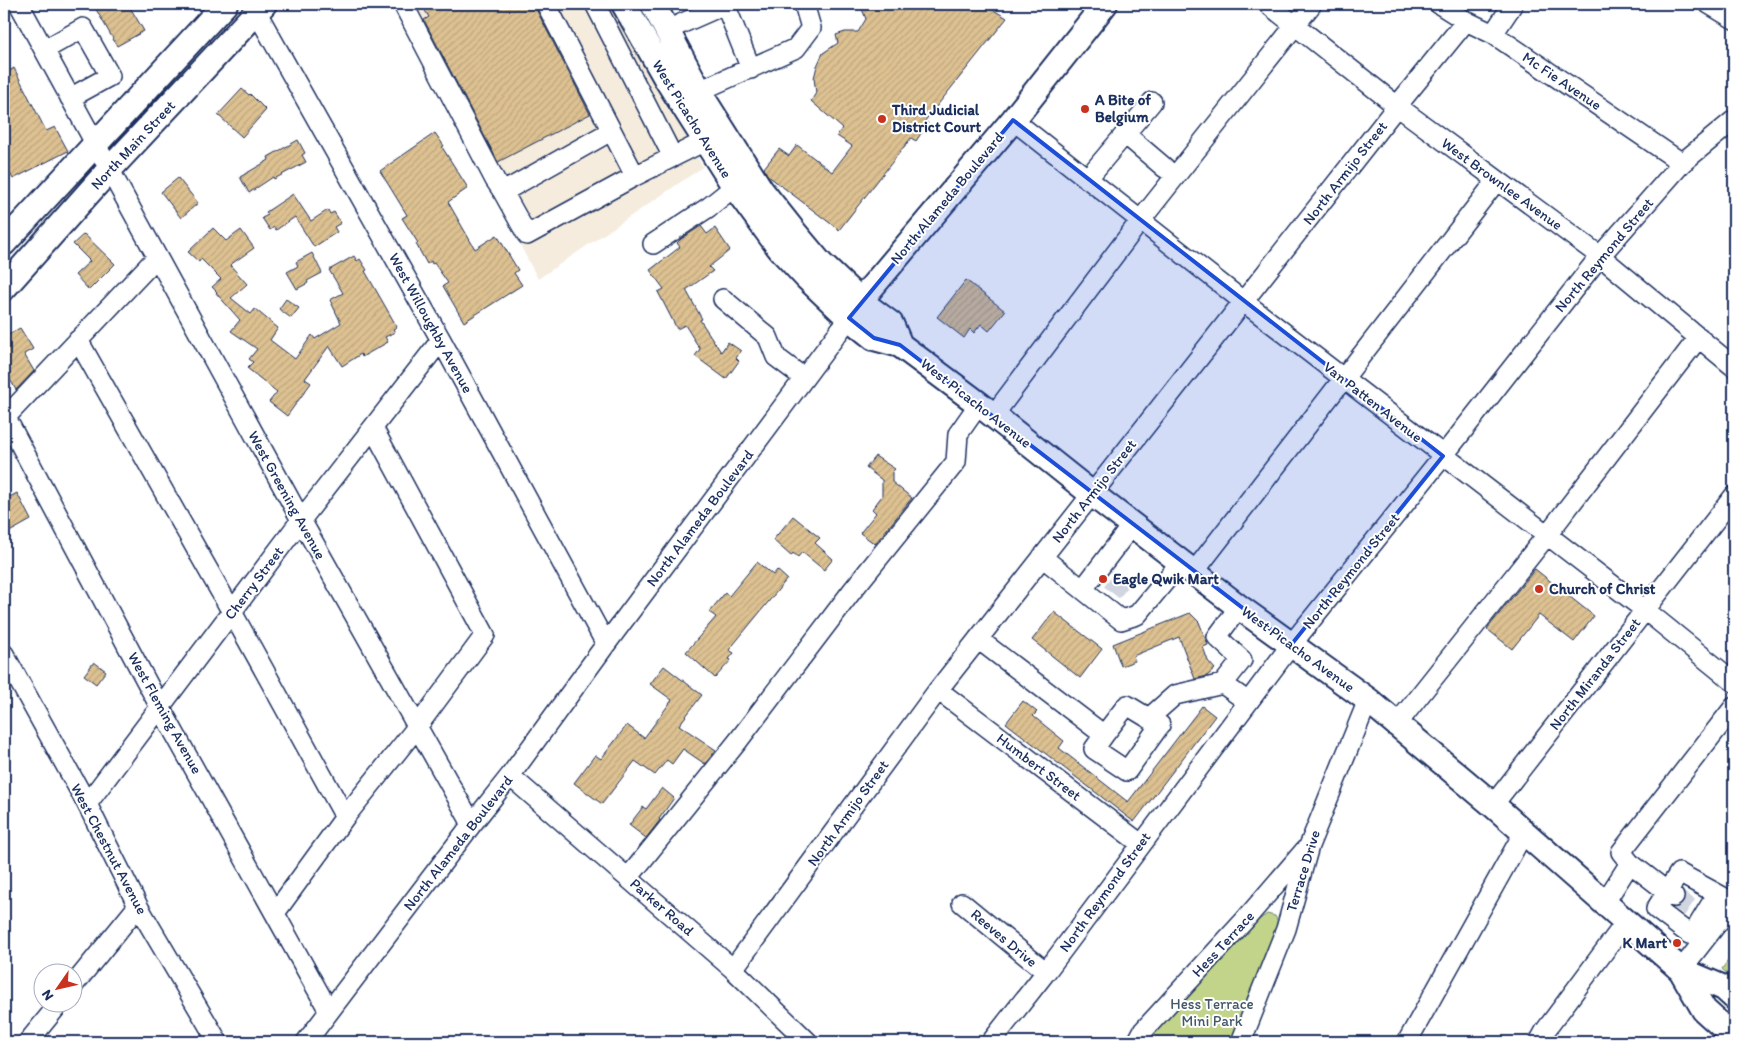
<svg xmlns="http://www.w3.org/2000/svg" width="1738" height="1046" viewBox="0 0 1738 1046" font-family="Itim,sans-serif">
  <style>
    .built { fill: #f5ecde }
    .green { fill: #c1d489; stroke: #6e8274 }
    .building { fill: url(#building-hatch); stroke: #1b2f5e }
    .lines { fill: none; stroke-linecap: round; stroke-linejoin: round }
    .minor-tunnel { stroke: #d1d5df; stroke-width: 19; stroke-dasharray: 19 9; stroke-linecap: butt }
    .minor-casing { stroke: #1b2f5e; stroke-width: 22 }
    .major-casing { stroke: #1b2f5e; stroke-width: 28 }
    .minor { stroke: #fff; stroke-width: 19 }
    .major { stroke: #fff; stroke-width: 24 }
    .marked { fill: #1d4ed8; fill-opacity: 0.2; stroke: #1d4ed8; stroke-width: 4; stroke-linejoin: round }
    .poi-dot { fill: #c8321e; stroke: #fff; stroke-width: 2 }
    .labels { text-anchor: middle; dominant-baseline: central; stroke-width: 4; stroke-linejoin: round; paint-order: stroke }
    .street-label { font-size: 15px; fill: #1b2f5e; stroke: #fff }
    .poi-label { font-size: 15px; font-weight: bold; fill: #1b2f5e; stroke: #fff; text-anchor: start }
    .park-label { font-size: 15px; fill: #445869; stroke: #fff }
  </style>
  <defs>
    <pattern id="building-hatch" width="6" height="6" patternUnits="userSpaceOnUse" patternTransform="scale(1.25)"><rect width="6" height="6" fill="#ddc191"/><path d="M-1 1l2-2M0 6l6-6M5 7l2-2" fill="none" stroke="#bda67f"/></pattern>
  </defs>
  <rect width="100%" height="100%" fill="#fff"/>
  <filter id="ink" filterUnits="userSpaceOnUse"><feTurbulence type="fractalNoise" baseFrequency=".02" numOctaves="2"/><feDisplacementMap in="SourceGraphic" scale="10" xChannelSelector="R" yChannelSelector="G"/><feConvolveMatrix kernelMatrix="1 2 1 2 8 2 1 2 1" color-interpolation-filters="sRGB"/></filter>
  <g filter="url(#ink)">
    <path class="built" d="M393 4H612L703 167 538 279Z"/>
    <path class="green" d="M1267 914 1275 916 1280 925 1231 1042H1148L1152 1035 1253 924Z
      M1734 952V980L1722 969Z"/>
    <path class="building" d="M93 4H128L144 31 117 46Z
      M421 4H535L536 9 590 114 498 162 424 20 429 17Z
      M860 4H983L1007 18 924 122 928 123 916 141 911 138 839 230 767 175 764 168 779 149 789 156 797 145 832 172 852 146 837 136 842 128 811 101 816 93 814 78 817 66 823 53 838 43 836 35 845 32H858L866 19Z
      M14 68 46 131 55 127 68 151 13 179 4 162V74Z
      M242 89 249 95 250 94 266 110 242 137 218 115Z
      M435 133 444 146 442 147 468 188 448 202 475 249 497 235 518 270 514 273 522 285 464 322 443 286 448 283 434 263 432 264 431 261 427 264 416 244 418 243 402 218 407 215 380 171Z
      M298 140 305 153 302 155 306 162 274 179 273 177 249 193 240 177 269 160 268 157Z
      M178 178 198 203 181 218 161 192Z
      M293 194 311 221 328 210 330 214 334 212 341 223 334 227 337 232 314 247 295 217 276 230 274 227 270 230 262 218 268 215 266 212Z
      M701 226 707 234 715 228 730 250 709 267 713 271 686 290 702 319 700 320 721 352 728 342 741 351 736 358 739 361 726 379 695 356 700 349 685 325 677 329 658 292 664 289 650 270 680 247 677 243 681 239Z
      M213 228 226 241 241 230 254 248 230 265 247 284 231 298 251 314 255 309 278 328 270 340 295 359 312 335 315 339 341 323 330 300 343 293 329 270 354 256 357 261 360 259 367 270 365 271 397 327 393 329 395 332 385 337 388 342 362 357 361 354 342 366 329 346 305 379 311 383 287 416 269 402 277 392 247 368 253 362 249 359 257 349 231 331 240 320 216 293 217 292 212 287 221 279 201 259 199 262 188 252Z
      M84 234 115 264 89 290 75 275 90 261 73 244Z
      M312 253 322 273 307 281 308 283 297 289 287 272 298 266 296 262Z
      M966 280 1005 311 989 331 981 324 974 333 970 329 964 338 937 317Z
      M286 299 299 308 291 318 279 309Z
      M20 328 33 349 24 354 34 371 16 390 4 369V337Z
      M875 456 895 469 892 472V482L912 498 875 544 860 533 876 513 872 509 882 496V480L866 468Z
      M17 493 31 520 4 535V500Z
      M793 516 820 538 815 543 833 559 824 570 802 552 798 557 793 553 791 556 773 540Z
      M757 562 773 575 777 570 787 579 729 650 734 653 729 659 731 660 715 678 686 652 716 617 709 612 725 593 729 596Z
      M1535 569 1594 616 1574 642 1539 615 1512 649 1487 629Z
      M1054 612 1102 649 1080 678 1032 640Z
      M1190 613 1199 622 1208 645 1203 647 1208 661 1215 669 1207 676 1195 679 1179 637 1133 656 1135 661 1121 666 1113 644Z
      M94 662 106 671 96 684 84 675Z
      M664 666 702 695 679 725 716 750 705 764 683 749 672 764 667 760 655 775 635 761 602 804 574 783 595 755 601 759 627 725 644 738 672 700 650 684Z
      M1023 701 1037 712 1033 716 1064 741 1059 748 1128 802 1202 706 1215 716 1134 822 1006 723Z
      M662 788 674 798 659 819 660 820 646 838 629 825 643 807 646 809Z"/>
    <g class="lines">
      <path class="minor-tunnel" d="M1110 579 1131 596
        M1674 897 1698 913"/>
      <g class="minor-casing">
        <path id="minor" d="M19 4 301 520 472 824
          M252 4 441 340 606 644
          M403 4 495 180 503 192
          M546 4 635 176
          M595 4 673 157
          M725 4 751 69
          M1268 4 1397 106 1600 256 1734 367
          M1439 4 1466 21 1493 34 1682 163
          M1709 4 1734 19
          M667 30 726 4
          M1493 34 1513 4
          M44 50 83 28 110 76 70 98
          M699 91 796 48 811 28 804 4
          M1013 120 1244 302 1645 610 1734 682
          M611 131 503 192 527 235 635 176 705 141
          M1125 134 1165 168
          M1087 179 1152 102
          M653 244 709 207 734 187
          M723 299 768 337 776 357 804 378
          M78 340 232 612 345 817 417 727 485 635 373 428
          M4 414 160 707 329 1011
          M993 416 1140 221 1312 4
          M4 419 157 257
          M1042 557 1121 620 1137 615 1181 562
          M1194 572 1497 180
          M1083 589 1132 525
          M978 639 1104 735 1094 749 1127 771 1160 725 1127 705 1104 735
          M4 654 87 804 138 906 218 1042
          M1223 684 1242 660 1217 637 1239 607
          M938 690 1141 844
          M1149 718 1175 695 1223 684 1248 702
          M1397 724 1547 535 1699 337
          M510 776 733 969 808 1042
          M87 804 301 520 441 340
          M1493 805 1734 496
          M628 878 738 741 852 591 956 462 958 434 979 404
          M1717 894 1696 929 1689 934 1656 909 1679 873 1734 903
          M1674 897 1630 863 1621 852 1734 707
          M1605 902 1630 863
          M962 903 1046 972
          M275 913 345 817
          M733 969 938 690 1397 106 1466 21
          M1681 970 1734 902
          M72 987 138 906
          M28 1042 59 1004
          M306 1042 472 824 510 776 606 644 849 318
          M991 1042 1046 972 1291 645 1443 456 1600 256 1682 163 1734 120
          M1137 1042 1143 1031 1244 921 1305 850
          M1241 1042 1286 929 1309 846 1368 700
          M1407 1042 1524 832
          M1539 1042 1545 1031 1626 922"/>
      </g>
      <g class="major-casing">
        <path id="major" d="M624 4 667 80 736 189 780 249 806 277 849 318 874 338 900 345 979 404 1092 494 1239 607 1368 700 1493 805 1681 970 1704 1010 1734 1037
          M653 4 704 100 761 190 795 233 821 264 860 301 891 324 900 345
          M4 243 225 4
          M4 288 109 170 264 4
          M852 314 860 301 1013 120 1105 4
          M1681 970 1724 988 1734 997"/>
      </g>
      <use href="#minor" class="minor"/>
      <use href="#major" class="major"/>
    </g>
  </g>
  <path class="marked" d="M1013 120 1443 456 1291 645 900 345 874 338 849 318Z"/>
  <g class="poi-dot">
    <circle cx="1085" cy="109" r="5"/>
    <circle cx="882" cy="119" r="5"/>
    <circle cx="1103" cy="579" r="5"/>
    <circle cx="1539" cy="589" r="5"/>
    <circle cx="1677" cy="943" r="5"/>
  </g>
  <g class="labels">
    <g class="street-label">
      <text transform="translate(1562 81) rotate(34)">Mc Fie Avenue</text>
      <text transform="translate(692 119) rotate(58)">West Picacho Avenue</text>
      <text transform="translate(133 145) rotate(-47)">North Main Street</text>
      <text transform="translate(1345 173) rotate(-52)">North Armijo Street</text>
      <text transform="translate(1502 184) rotate(36)">West Brownlee Avenue</text>
      <text transform="translate(947 198) rotate(-50)">North Alameda Boulevard</text>
      <text transform="translate(1604 255) rotate(-50)">North Reymond Street</text>
      <text transform="translate(431 323) rotate(61)">West Willoughby Avenue</text>
      <text transform="translate(1373 402) rotate(38)">Van Patten Avenue</text>
      <text transform="translate(976 403) rotate(38)">West Picacho Avenue</text>
      <text transform="translate(1094 491) rotate(-52)">North Armijo Street</text>
      <text transform="translate(287 495) rotate(61)">West Greening Avenue</text>
      <text transform="translate(700 518) rotate(-53)">North Alameda Boulevard</text>
      <text transform="translate(1351 571) rotate(-51)">North Reymond Street</text>
      <text transform="translate(254 583) rotate(-53)">Cherry Street</text>
      <text transform="translate(1298 649) rotate(36)">West Picacho Avenue</text>
      <text transform="translate(1595 674) rotate(-52)">North Miranda Street</text>
      <text transform="translate(165 713) rotate(61)">West Fleming Avenue</text>
      <text transform="translate(1039 767) rotate(37)">Humbert Street</text>
      <text transform="translate(848 813) rotate(-54)">North Armijo Street</text>
      <text transform="translate(458 843) rotate(-52)">North Alameda Boulevard</text>
      <text transform="translate(109 849) rotate(62)">West Chestnut Avenue</text>
      <text transform="translate(1303 871) rotate(-73)">Terrace Drive</text>
      <text transform="translate(1105 892) rotate(-54)">North Reymond Street</text>
      <text transform="translate(662 907) rotate(41)">Parker Road</text>
      <text transform="translate(1004 938) rotate(40)">Reeves Drive</text>
      <text transform="translate(1223 944) rotate(-47)">Hess Terrace</text>
    </g>
    <g class="poi-label">
      <text x="1095" y="100">A Bite of<tspan x="1095" dy="17">Belgium</tspan></text>
      <text x="892" y="110">Third Judicial<tspan x="892" dy="17">District Court</tspan></text>
      <text x="1113" y="579">Eagle Qwik Mart</text>
      <text x="1549" y="589">Church of Christ</text>
      <text x="1667" y="943" text-anchor="end">K Mart</text>
    </g>
    <g class="park-label">
      <text x="1212" y="1004">Hess Terrace<tspan x="1212" dy="17">Mini Park</tspan></text>
    </g>
  </g>
  <rect width="1738" height="1046" fill="none" stroke="#fff" stroke-width="20"/>
  <rect x="10" y="10" width="1718" height="1026" fill="none" stroke="#1b2f5e" stroke-width="2" filter="url(#ink)"/>
  <g transform="translate(58 988) rotate(236)"><circle r="24" fill="#ffffff" stroke="#a4acbf"/>
  <path d="M0-4L9 19L0 12L-9 19Z" fill="#c8321e"/>
  <text y="-8" font-size="14" font-weight="bold" text-anchor="middle" fill="#1b2f5e">N</text>
  </g>
</svg>
